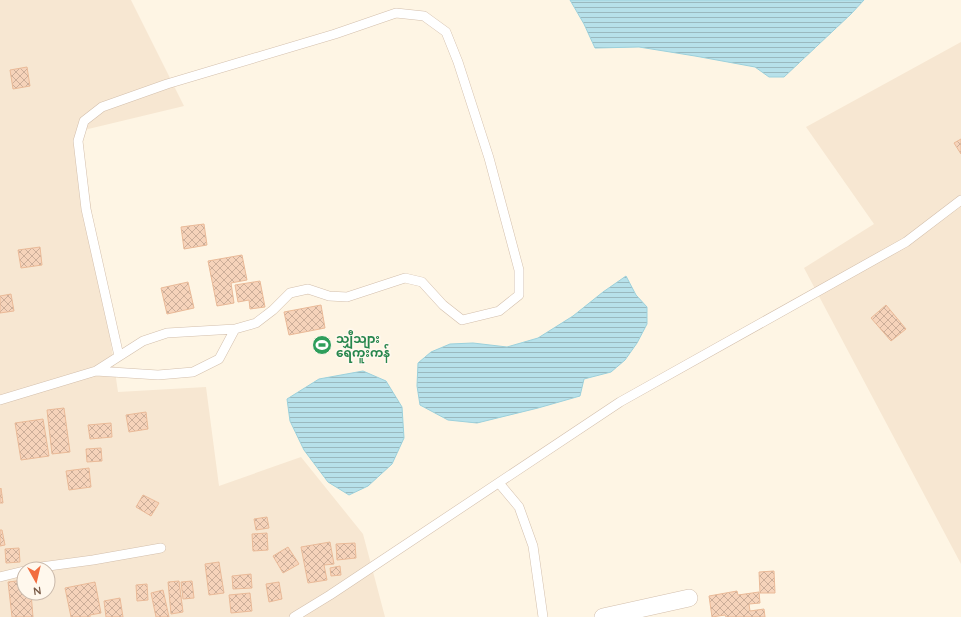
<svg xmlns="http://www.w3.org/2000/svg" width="961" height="617" viewBox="0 0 961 617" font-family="Quicksand,'Noto Sans Myanmar',sans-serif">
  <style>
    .residential { fill: #f7e7d2; fill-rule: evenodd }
    .water { fill: url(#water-rules); stroke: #9cd1dc }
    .building { fill: url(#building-cross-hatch); stroke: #eaba98 }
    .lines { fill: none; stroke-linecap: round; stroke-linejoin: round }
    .service-casing { stroke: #d3bfac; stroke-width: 10 }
    .minor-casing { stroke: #d3bfac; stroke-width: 18 }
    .service { stroke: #fff; stroke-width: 9 }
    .minor { stroke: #fff; stroke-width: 17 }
    .labels { text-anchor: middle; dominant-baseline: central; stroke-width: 3.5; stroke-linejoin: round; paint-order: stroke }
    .leisure-label { font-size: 12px; font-weight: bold; fill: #27864d; stroke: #fff8ed; text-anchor: start }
  </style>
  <defs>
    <pattern id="water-rules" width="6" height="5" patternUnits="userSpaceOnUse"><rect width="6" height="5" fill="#b7e1ea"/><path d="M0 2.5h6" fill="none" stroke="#9ab9bf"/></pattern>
    <pattern id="building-cross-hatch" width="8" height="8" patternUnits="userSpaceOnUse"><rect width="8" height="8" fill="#f6d3ba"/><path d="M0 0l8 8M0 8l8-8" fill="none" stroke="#ccae99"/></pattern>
  </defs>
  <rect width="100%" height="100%" fill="#fef5e4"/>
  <path class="residential" d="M0 0H131L184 106 80 131 118 392 206 387 219 486 301 457 363 534 385 617H0ZM24 569H48V593H24Z
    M961 42V564L804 268 874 224 806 127Z"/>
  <path class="water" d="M570 0H864L851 14 784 77H769L755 67 695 56 639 47 595 48 584 24Z
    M626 276 636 295 647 307V324L637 343 625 360 611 372 584 379 580 396 538 408 477 423 448 420 420 405 417 386 418 363 431 352 450 344 473 343 507 347 538 338 573 316 603 292Z
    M363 371 386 381 402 407 404 438 392 464 368 486 349 495 328 482 304 450 290 421 287 399 319 379Z"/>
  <path class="building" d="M27 67 30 86 13 89 10 70Z
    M961 139V154L954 143Z
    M204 224 207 245 184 249 181 227Z
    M40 247 42 265 21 268 18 250Z
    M242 255 247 280 231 283 234 303 217 306 208 261Z
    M260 281 265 307 250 309 249 300 238 302 235 285Z
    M188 282 194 308 167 314 161 288Z
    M11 294 14 311 0 313V296Z
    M321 305 325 328 289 335 284 312Z
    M886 305 906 329 891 341 871 318Z
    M64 408 70 452 52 454 47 410Z
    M146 412 148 429 129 432 126 415Z
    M43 419 49 456 21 460 15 423Z
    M111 423 112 437 90 439 88 425Z
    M101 448 102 461 87 462 86 449Z
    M89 468 91 487 69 490 66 471Z
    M1 488 3 503H0V489Z
    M143 495 159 503 151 516 136 507Z
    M267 517 269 528 256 530 254 519Z
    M0 530H2L5 545 0 546Z
    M267 533 268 550 253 551 252 534Z
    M330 542 334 564 324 565 327 580 308 583 301 547Z
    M355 543 356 558 337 560 336 544Z
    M288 547 299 564 283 573 273 556Z
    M19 548 20 562 6 563 5 549Z
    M219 562 224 593 209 595 205 564Z
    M340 566 341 575 331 576 330 568Z
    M774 571 775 593H760L759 572Z
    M251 574 252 588 233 589 232 576Z
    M24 580V593H31L33 617H12L8 582Z
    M179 581 183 612 171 614 168 582Z
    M192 581 194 598 183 599 181 582Z
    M95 582 101 613 90 615V617H71L65 588Z
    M279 582 282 599 269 602 266 584Z
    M147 584 148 600 137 601 136 585Z
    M163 590 169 617H156L151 593Z
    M737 591 738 595 759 592 760 603 749 604 750 611 764 609 765 617H726L725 615 712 617 709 596Z
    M250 593 252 611 231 613 229 595Z
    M120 598 123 617H106L104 601Z"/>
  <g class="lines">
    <g class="service-casing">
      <path id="service" d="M96 371 158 375 193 372 219 359 235 329
        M0 400 96 371 143 341 167 333 235 329 256 323 273 310 290 293 308 289 329 296 347 297 405 278 422 282 443 305 462 320 499 311 519 295V270L489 158 458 62 446 32 424 16 396 13 335 34 167 84 102 107 84 121 78 141 86 209 119 356
        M499 483 519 507 533 546 543 617
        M33 569 41 567 93 560 161 548
        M0 577 24 571
        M294 617 330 595 620 402 906 242 961 200"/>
    </g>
    <g class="minor-casing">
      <path id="minor" d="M603 617 689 598"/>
    </g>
    <use href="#service" class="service"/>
    <use href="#minor" class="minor"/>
  </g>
  <defs>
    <g id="stadium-disc" transform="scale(1)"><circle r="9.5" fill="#2e9e5b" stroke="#fff8ed"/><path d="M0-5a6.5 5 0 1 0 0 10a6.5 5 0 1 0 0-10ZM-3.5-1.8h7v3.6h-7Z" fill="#fff"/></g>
  </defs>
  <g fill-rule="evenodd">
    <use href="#stadium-disc" x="322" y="345"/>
  </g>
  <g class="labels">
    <g class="leisure-label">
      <text x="336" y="338">သျှီသျား<tspan x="336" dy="14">ရေကူးကန်</tspan></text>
    </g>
  </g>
  <g transform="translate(36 581) rotate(172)"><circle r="19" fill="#fff8ed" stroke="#c9b9ab"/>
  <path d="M0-3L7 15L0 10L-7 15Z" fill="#f26d3f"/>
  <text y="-6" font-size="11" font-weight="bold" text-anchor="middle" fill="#795b47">N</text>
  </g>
</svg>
